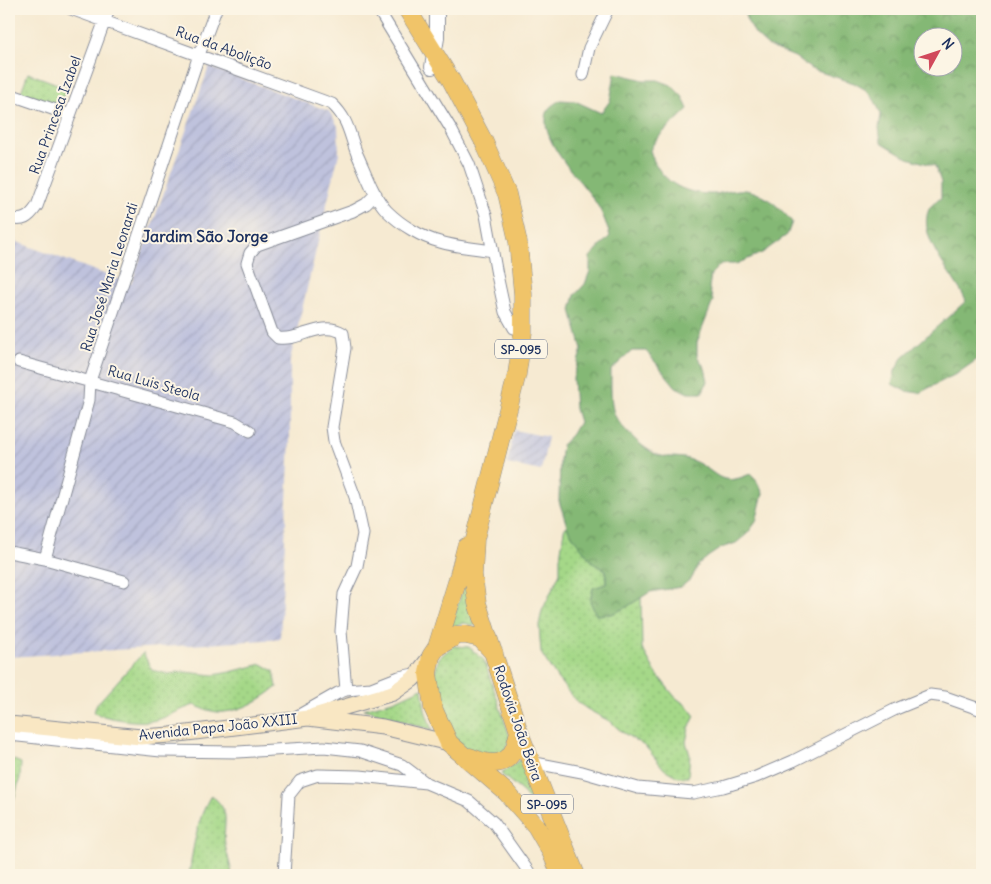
<svg xmlns="http://www.w3.org/2000/svg" width="991" height="884" viewBox="0 0 991 884" font-family="Delius,sans-serif">
  <style>
    .industrial { fill: url(#industrial-furrows) }
    .grass { fill: url(#grass-dots); stroke: #608473 }
    .forest { fill: url(#forest-crowns); stroke: #507469; fill-rule: evenodd }
    .lines { fill: none; stroke-linecap: round; stroke-linejoin: round }
    .minor-casing { stroke: #888c98; stroke-width: 13 }
    .tertiary-casing { stroke: #888c98; stroke-width: 16 }
    .secondary-casing { stroke: #888c98; stroke-width: 17 }
    .primary-casing { stroke: #888c98; stroke-width: 19 }
    .minor { stroke: #fff; stroke-width: 11 }
    .tertiary { stroke: #fff; stroke-width: 14 }
    .secondary { stroke: #f9e7c3; stroke-width: 15 }
    .primary { stroke: #f0c469; stroke-width: 18 }
    .labels { text-anchor: middle; dominant-baseline: central; stroke-width: 4; stroke-linejoin: round; paint-order: stroke }
    .shield { fill: #fcf5e5; stroke: #5e6a86; stroke-width: 1 }
    .shield-label { font-size: 12px; font-weight: bold; fill: #1b2f5e }
    .street-label { font-size: 14px; fill: #1b2f5e; stroke: #fcf5e5 }
    .quarter-label { font-size: 16px; font-weight: bold; fill: #1b2f5e; stroke: #fcf5e5 }
  </style>
  <defs>
    <pattern id="industrial-furrows" width="10" height="10" patternUnits="userSpaceOnUse" patternTransform="scale(1.25)"><rect width="10" height="10" fill="#bfc2dd"/><path d="M-1 1l2-2M0 10L10 0M9 11l2-2" fill="none" stroke="#a4a7c0"/></pattern>
    <pattern id="grass-dots" width="8" height="8" patternUnits="userSpaceOnUse" patternTransform="scale(1.25)"><rect width="8" height="8" fill="#a5d888"/><path d="M2 2h.1M6 6h.1" fill="none" stroke="#8dba78" stroke-width="1.8" stroke-linecap="round"/></pattern>
    <pattern id="forest-crowns" width="20" height="18" patternUnits="userSpaceOnUse" patternTransform="scale(1.25)"><rect width="20" height="18" fill="#84b874"/><path d="M2 6a3 3 0 1 1 6 0M12 15a3 3 0 1 1 6 0" fill="none" stroke="#6b9662"/></pattern>
  </defs>
  <rect width="100%" height="100%" fill="#fcf5e5"/>
  <filter id="ink" filterUnits="userSpaceOnUse"><feTurbulence type="fractalNoise" baseFrequency=".02" numOctaves="2"/><feDisplacementMap in="SourceGraphic" scale="10" xChannelSelector="R" yChannelSelector="G"/><feConvolveMatrix kernelMatrix="1 2 1 2 8 2 1 2 1" color-interpolation-filters="sRGB"/></filter>
  <filter id="wash" filterUnits="userSpaceOnUse"><feTurbulence type="fractalNoise" baseFrequency=".0096" numOctaves="4" result="noise"/><feDisplacementMap in="SourceGraphic" scale="20" xChannelSelector="R" yChannelSelector="G"/><feGaussianBlur stdDeviation="1.12" result="paint"/><feColorMatrix in="noise" values="0 0 0 0 0 0 0 0 0 0 0 0 0 0 0 0 0 1.4 0 .05"/><feComposite in="paint" operator="in"/></filter>
  <g filter="url(#wash)">
    <rect width="100%" height="100%" fill="#f6ead2"/>
    <path class="industrial" d="M209 67 329 111 338 126 339 153 290 360V441L280 639 9 657V239L131 284Z
      M514 430 548 437 541 471 507 464Z"/>
    <path class="grass" d="M28 73 68 88C65 95 61 101 53 104L21 92Z
      M567 525 606 570V584L641 598 642 648 656 673 675 697 687 706 695 716 689 728 686 742 690 755 688 777H678L664 769 646 747 622 732 611 722 587 709 575 700 557 678 541 653 539 625 542 611 560 573V558L564 530Z
      M466 579 476 626 464 623 451 627Z
      M453 646 469 647 484 660 510 737 504 752 477 761 448 734 433 678 439 658Z
      M143 653 152 670 168 674 184 672 214 675 230 672 262 664 274 671 277 687C262 699 244 710 224 712 214 713 203 709 194 705 181 709 170 716 157 720 140 724 110 719 94 713L96 705Z
      M422 688 425 710 432 730 364 709 396 700Z
      M9 758 21 763 20 778 11 810 9 826Z
      M521 759 538 812 524 793 501 774Z
      M211 795C233 813 222 822 225 845 227 855 231 865 232 875H189C193 848 197 819 211 795Z"/>
    <path class="forest" d="M743 9H930C949 19 963 7 982 11V356L958 373 919 393 905 391 892 384 895 371 902 358 966 301C955 275 916 239 929 209 931 205 937 201 941 198V182L935 166 908 158 881 142 879 128 881 114 875 101 866 90 854 83 811 69 795 57 768 46 756 35 747 21ZM924 38H954V68H924Z
      M615 73 644 80H658L671 85 682 96 688 109C675 123 658 133 650 150 658 180 683 195 714 194 724 193 735 189 745 190 763 192 781 208 792 222L787 235 762 253 736 264H721L711 274 709 288 713 301 697 342V356L705 368 708 381 702 393H688L676 387 646 351H632L611 370C611 382 610 406 615 416 623 430 646 452 661 456 671 458 681 456 691 460 718 470 717 489 750 474L756 480 763 493 756 522 747 534 736 543 721 548 709 556 698 565 692 578 681 587 650 592 625 608 612 614 596 615 590 601 593 588 606 584V570L594 564 576 541 568 529 559 501 560 459 562 445 572 434 579 422 575 409 573 378 582 349 571 310 575 295 585 284 590 271V257L610 236C606 222 601 209 592 197 578 177 536 138 548 110 550 106 556 103 560 100L575 101 601 113 610 101Z"/>
  </g>
  <g filter="url(#ink)">
    <g class="lines">
      <g class="minor-casing">
        <path id="minor" d="M71 9 332 104C349 120 349 134 357 154 365 171 374 198 387 211 401 225 421 237 440 242 456 247 475 248 492 251
          M378 9 451 129 469 164 486 215 497 275 505 312 514 328
          M583 75 589 48 608 9
          M9 94 70 115
          M9 218C23 222 29 218 37 206L109 9
          M19 362 235 422 250 431
          M9 552 45 559 124 581
          M45 559 89 400 90 381 199 55 216 9
          M346 690 371 688 399 677 419 673
          M294 718 338 693 346 690 341 631 344 594 357 566 363 534 355 497 334 441 332 427 345 348 343 333C321 320 301 341 278 338L272 332 247 263 250 253 257 245 353 211 366 204 376 194
          M9 735 161 751 238 752 324 747 360 751 402 765 426 783 469 801 494 823 531 875
          M530 762 582 772 638 788 693 793 723 787 756 777 793 761 896 709 930 695 945 697 982 710
          M284 875 289 795 300 781 318 775 360 776 426 783"/>
      </g>
      <g class="tertiary-casing">
        <path id="tertiary" d="M432 67 437 38V9"/>
      </g>
      <g class="secondary-casing">
        <path id="secondary" d="M314 716 393 693 413 679 430 657
          M9 724 141 737 171 735 308 718 383 727 449 743"/>
      </g>
      <g class="primary-casing">
        <path id="primary" d="M407 9 451 80 484 142 507 194 518 242 523 294V332L517 374 475 539 473 575 477 603 519 732 576 875
          M437 647 457 582 466 547
          M494 653 480 638 466 635H458L437 647 431 656 428 673 433 708 449 743 506 792 536 826 551 852 561 875
          M470 757C484 763 504 769 513 751 516 746 517 738 519 732"/>
      </g>
      <use href="#minor" class="minor"/>
      <use href="#tertiary" class="tertiary"/>
      <use href="#secondary" class="secondary"/>
      <use href="#primary" class="primary"/>
    </g>
  </g>
  <g class="labels">
    <g class="shield">
      <rect x="495" y="339.5" width="52" height="19" rx="4"/>
      <rect x="521" y="794.5" width="52" height="19" rx="4"/>
    </g>
    <g class="shield-label">
      <text x="521" y="349">SP-095</text>
      <text x="547" y="804">SP-095</text>
    </g>
    <g class="street-label">
      <text transform="translate(224 48) rotate(20)">Rua da Abolição</text>
      <text transform="translate(55 115) rotate(-70)">Rua Princesa Izabel</text>
      <text transform="translate(109 277) rotate(-72)">Rua José Maria Leonardi</text>
      <text transform="translate(154 383) rotate(16)">Rua Luis Steola</text>
      <text transform="translate(518 723) rotate(71)">Rodovia João Beira</text>
      <text transform="translate(218 727) rotate(-6)">Avenida Papa João XXIII</text>
    </g>
    <g class="quarter-label">
      <text x="205" y="236">Jardim São Jorge</text>
    </g>
  </g>
  <rect width="991" height="884" fill="none" stroke="#fcf5e5" stroke-width="30"/>
  <g transform="translate(938 52) rotate(50)"><circle r="24" fill="#fcf5e5" stroke="#a2a6af"/>
  <path d="M0-4L9 19L0 12L-9 19Z" fill="#d1495b"/>
  <text y="-8" font-size="14" font-weight="bold" text-anchor="middle" fill="#1b2f5e">N</text>
  </g>
</svg>
